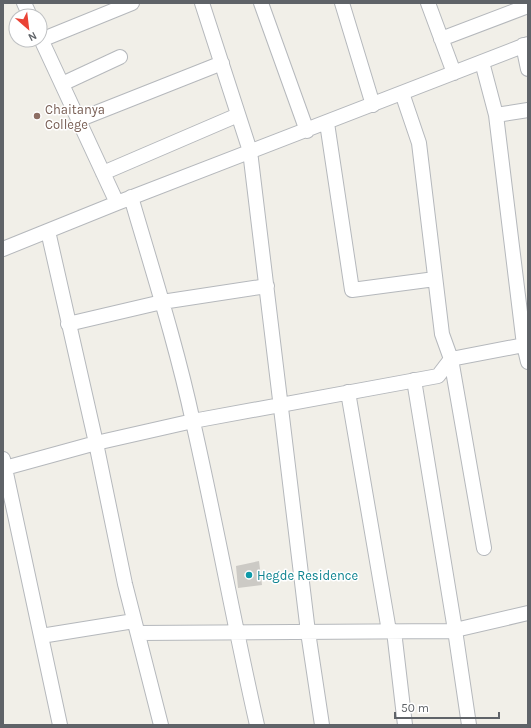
<svg xmlns="http://www.w3.org/2000/svg" width="531" height="728" viewBox="0 0 531 728" font-family="Karla,sans-serif">
  <style>
    .building { fill: #cccac5 }
    .lines { fill: none; stroke-linecap: round; stroke-linejoin: round }
    .street-casing { stroke: #b5b8bc; stroke-width: 16 }
    .street { stroke: #fff; stroke-width: 14 }
    .education-dot { fill: #8d6e63; stroke: #fff; stroke-width: 1.5 }
    .culture-dot { fill: #0f9aa8; stroke: #fff; stroke-width: 1.5 }
    .labels { text-anchor: middle; dominant-baseline: central; stroke-width: 3; stroke-linejoin: round; paint-order: stroke }
    .education-label { font-size: 13px; fill: #785e54; stroke: #fff; text-anchor: start }
    .culture-label { font-size: 13px; fill: #0d838f; stroke: #fff; text-anchor: start }
  </style>
  <rect width="100%" height="100%" fill="#f1efe8"/>
  <path class="building" d="M259 561 262 585 238 588 236 566Z"/>
  <g class="lines">
    <g class="street-casing">
      <path id="street" d="M24 3 30 16
        M202 3 250 151 308 632 322 725
        M261 3 307 131
        M342 3 373 105
        M428 3 454 73
        M40 37 117 203
        M441 39 528 6
        M41 40 132 3
        M523 45 528 69
        M482 62 496 115 524 345H528
        M62 84 120 57
        M402 93 419 143 442 334 451 359 484 548
        M496 115 528 110
        M78 120 222 63
        M327 123 352 290 435 279
        M103 173 238 115
        M131 197C153 272 177 347 193 422 216 523 234 624 257 725
        M48 231 96 443 125 584 161 725
        M3 249 117 203 528 44
        M68 324 162 302 267 286
        M414 380 455 630 469 725
        M348 392 389 631
        M3 459 60 725
        M5 468 96 443 193 421 438 376 451 359 524 345 528 362
        M394 631 405 725
        M138 633 451 631 528 613
        M41 636 134 621"/>
    </g>
    <use href="#street" class="street"/>
  </g>
  <circle class="education-dot" cx="37" cy="116" r="4"/>
  <circle class="culture-dot" cx="249" cy="575" r="4"/>
  <g class="labels">
    <g class="education-label">
      <text x="45" y="109">Chaitanya<tspan x="45" dy="15">College</tspan></text>
    </g>
    <g class="culture-label">
      <text x="257" y="575">Hegde Residence</text>
    </g>
  </g>
  <rect width="531" height="728" fill="none" stroke="#5f6368" stroke-width="8"/>
  <g transform="translate(28 28) rotate(152)"><circle r="19" fill="#ffffff" stroke="#bfc1c3"/>
  <path d="M0-3L7 15L0 10L-7 15Z" fill="#ea4335"/>
  <text y="-6" font-size="11" font-weight="bold" text-anchor="middle" fill="#5f6368">N</text>
  </g>
  <path d="M395 712v6h104v-6" fill="none" stroke="#5f6368" stroke-width="2"/>
  <text x="401" y="712" font-size="12" fill="#5f6368" stroke="#ffffff" stroke-width="3" paint-order="stroke">50 m</text>
</svg>
